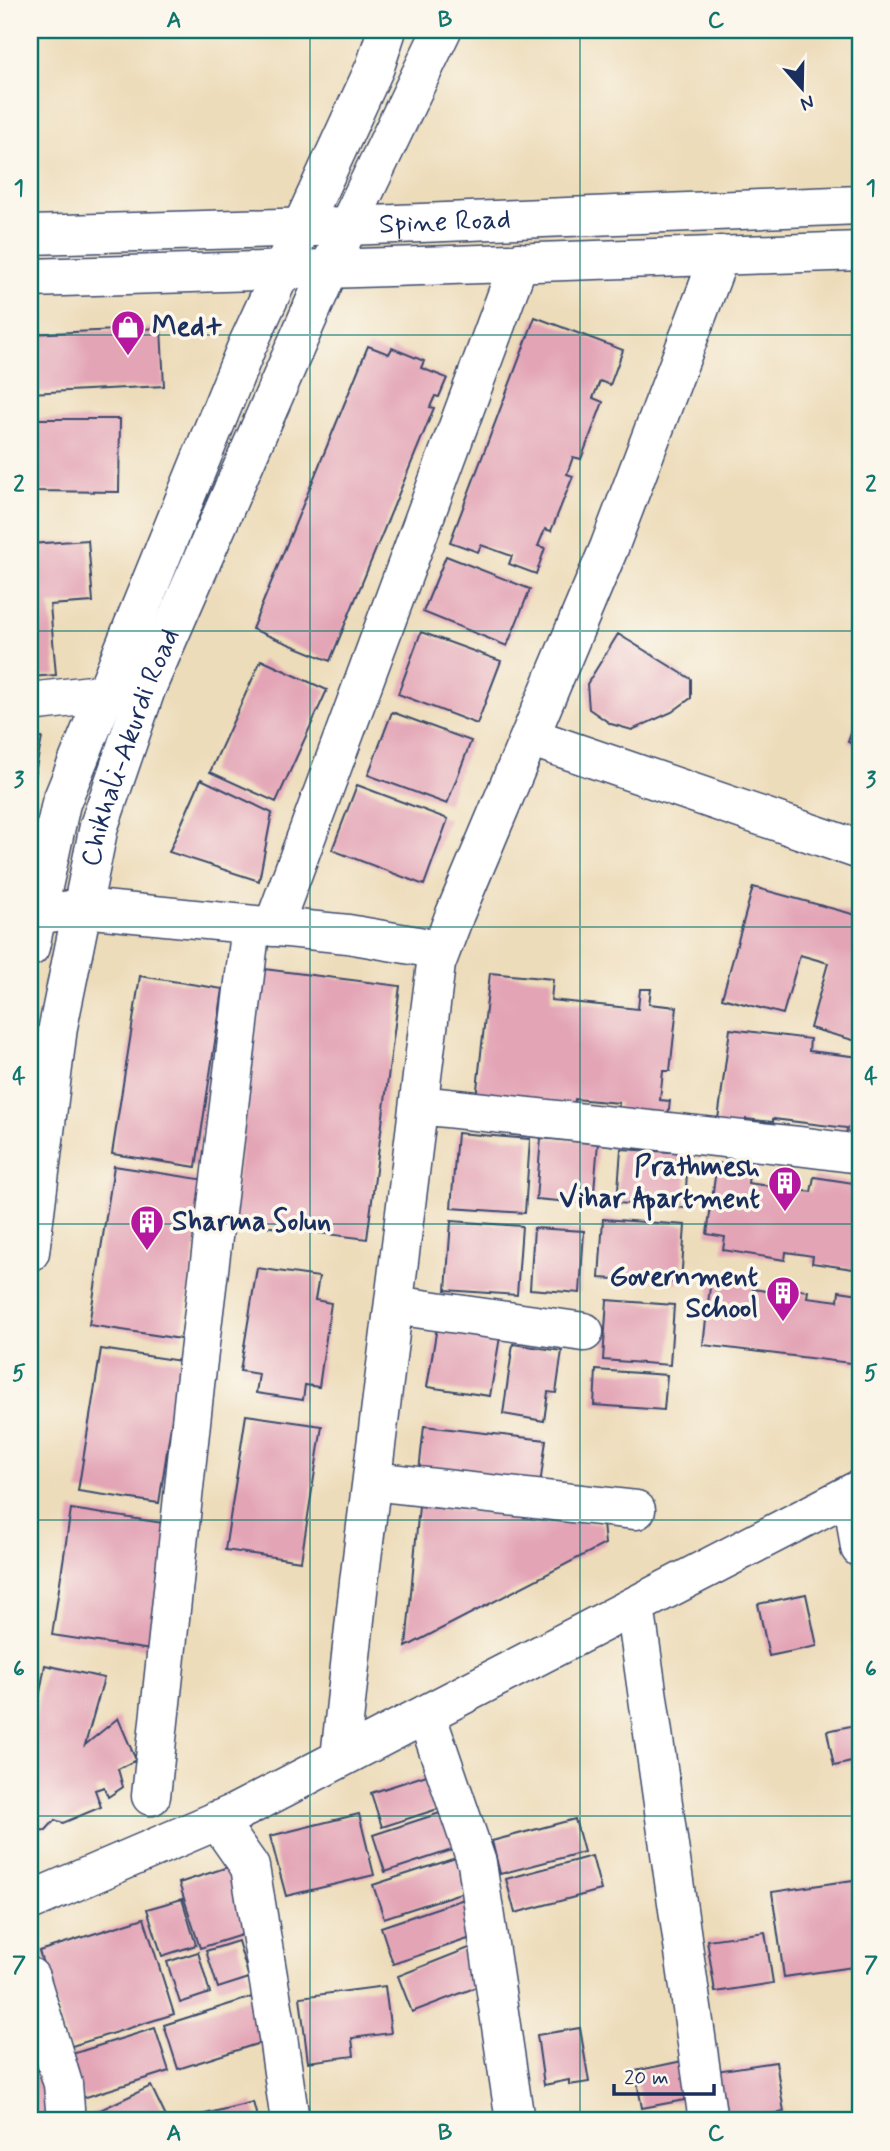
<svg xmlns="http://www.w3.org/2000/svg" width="890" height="2151" viewBox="0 0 890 2151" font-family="Mynerve,sans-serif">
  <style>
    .building { fill: #e3a4b6 }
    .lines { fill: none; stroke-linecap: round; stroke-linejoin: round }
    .minor-casing { stroke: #3a496c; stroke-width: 41 }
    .major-casing { stroke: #3a496c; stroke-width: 41 }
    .minor { stroke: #fff; stroke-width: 38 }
    .major { stroke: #fff; stroke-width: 38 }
    .grid { fill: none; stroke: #0f766e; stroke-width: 2; stroke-opacity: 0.55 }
    .labels { text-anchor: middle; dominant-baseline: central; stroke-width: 7; stroke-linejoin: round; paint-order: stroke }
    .street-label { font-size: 28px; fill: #1b2f5e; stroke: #fbf7ec }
    .poi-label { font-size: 28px; font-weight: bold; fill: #1b2f5e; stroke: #fbf7ec; text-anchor: start }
    .neatline { fill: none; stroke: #0f766e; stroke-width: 2.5 }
    .grid-label { font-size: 23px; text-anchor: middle; font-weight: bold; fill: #0f766e }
  </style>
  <rect width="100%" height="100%" fill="#fbf7ec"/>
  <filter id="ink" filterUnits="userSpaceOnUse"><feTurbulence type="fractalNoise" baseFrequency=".0143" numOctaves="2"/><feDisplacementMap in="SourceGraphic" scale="14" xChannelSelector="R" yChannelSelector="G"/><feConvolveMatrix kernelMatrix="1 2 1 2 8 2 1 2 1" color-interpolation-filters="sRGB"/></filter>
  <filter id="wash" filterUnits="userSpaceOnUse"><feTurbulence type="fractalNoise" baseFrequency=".00686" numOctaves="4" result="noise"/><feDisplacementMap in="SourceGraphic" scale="28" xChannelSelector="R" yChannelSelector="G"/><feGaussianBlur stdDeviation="1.57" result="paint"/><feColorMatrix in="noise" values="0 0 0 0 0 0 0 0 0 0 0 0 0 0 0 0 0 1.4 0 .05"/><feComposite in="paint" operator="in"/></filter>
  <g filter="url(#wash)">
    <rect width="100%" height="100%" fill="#eddcba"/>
    <g id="blocks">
      <path class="building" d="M535 317 623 350 610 385 600 381 593 398 603 402 581 459 573 457 567 474 573 476 551 531 545 529 538 546 545 548 536 574 509 564 512 556 481 545 478 552 450 542Z
        M161 328 164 386 30 393V334Z
        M368 346 389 354 392 348 424 361 421 368 447 378 439 397 435 396 430 407 434 408 330 661 252 629Z
        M30 419H120L119 492 30 491Z
        M88 540 93 602 50 605 56 675 30 677V544Z
        M446 556 530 589 507 646 423 612Z
        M421 632 501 661 477 724 398 694Z
        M618 634 691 679V698L672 712 632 730 611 724 589 709 587 684Z
        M261 660 327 690 276 802 210 772Z
        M860 708V747L848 742Z
        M392 712 471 741 447 804 368 775Z
        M42 738 31 793 30 792V740Z
        M201 779 272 813 259 881 169 852Z
        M357 785 448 819 424 885 332 850Z
        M753 887 860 916V1042L810 1028 828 963 800 955 783 1014 722 998Z
        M264 969 400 986 367 1239 231 1222Z
        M490 973 553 979 551 1000 638 1009 640 989H651L649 1004 677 1007 670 1071H663L660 1100 670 1101 668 1116 617 1121 619 1103 575 1099 574 1105 475 1107Z
        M140 976 223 989 196 1167 112 1154Z
        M730 1029 810 1039 809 1051 860 1057V1140L846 1138 847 1128 773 1119V1122L746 1119 745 1131 717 1127Z
        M457 1133 530 1139 525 1213 451 1208Z
        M541 1138 598 1142 593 1204 536 1199Z
        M621 1149 688 1153 685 1208 617 1203Z
        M717 1163 750 1168 748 1183 811 1192 814 1177 860 1184V1270L812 1263 813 1256 786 1252 785 1260 723 1250 725 1237 707 1234Z
        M114 1166 206 1180 181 1339 89 1325Z
        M603 1219 685 1225 681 1283 599 1278Z
        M451 1221 522 1226 517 1295 446 1290Z
        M534 1228 584 1231 580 1293 530 1289Z
        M257 1268 319 1277 315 1300 331 1303 319 1387 305 1385 303 1400 256 1393 259 1374 240 1371Z
        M711 1279 754 1284 753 1289 780 1293 781 1287 808 1291 807 1297 838 1301 839 1291 860 1294V1349L858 1364 703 1345Z
        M607 1300 674 1305 670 1365 603 1360Z
        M437 1327 500 1337 490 1396 427 1387Z
        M513 1344 562 1351 556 1393 548 1392 544 1421 503 1414Z
        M101 1349 181 1361 159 1503 78 1491Z
        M596 1370 667 1375 664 1410 594 1405Z
        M246 1415 322 1426 301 1561 225 1550Z
        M424 1426 546 1440 539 1493 418 1480Z
        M419 1506 603 1524 605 1544 406 1647Z
        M71 1509 170 1524 151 1650 52 1635Z
        M806 1594 817 1646 769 1656 758 1604Z
        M45 1665 104 1678 85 1745 118 1718 136 1760 118 1769 123 1787 108 1797 104 1787 95 1790 101 1807 63 1823 55 1820 46 1830 30 1831V1746Z
        M860 1724V1760L834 1766 827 1731Z
        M436 1772 447 1806 382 1827 371 1793Z
        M452 1809 464 1846 385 1872 373 1835Z
        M359 1814 374 1875 286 1896 270 1836Z
        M575 1819 584 1852 500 1874 492 1841Z
        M468 1854 479 1887 384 1918 373 1885Z
        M592 1856 601 1890 515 1913 506 1879Z
        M231 1866 251 1932 200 1948 179 1883Z
        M860 1879V1966L784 1977 772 1892Z
        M476 1895 489 1932 393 1964 381 1927Z
        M182 1899 196 1945 162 1956 147 1909Z
        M144 1918 174 2014 69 2047 39 1951Z
        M765 1932 773 1983 715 1992 707 1940Z
        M238 1941 249 1978 218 1988 206 1951Z
        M484 1942 498 1979 412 2012 398 1976Z
        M198 1952 210 1993 180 2003 167 1962Z
        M385 1986 391 2033 352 2038 354 2056 308 2062 300 1997Z
        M252 1997 266 2041 178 2069 164 2025Z
        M155 2028 169 2071 83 2098 69 2055Z
        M580 2028 589 2082 569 2085V2080L544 2085 537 2035Z
        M687 2060 695 2098 642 2108 635 2071Z
        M776 2062 784 2112 724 2121 716 2071Z
        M42 2069 61 2121H30V2074Z
        M151 2086 168 2121H77Z
        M253 2102 258 2121H190L189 2118Z
        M694 2112 695 2121H636V2120Z"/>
    </g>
  </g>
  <g filter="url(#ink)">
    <use href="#blocks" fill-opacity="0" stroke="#3a496c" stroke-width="2"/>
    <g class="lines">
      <g class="minor-casing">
        <path id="minor" d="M30 278C307 271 583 260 860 251
          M30 702 135 690
          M530 737 860 850
          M30 916 83 908 348 934 441 950
          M273 927 519 262
          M419 1105 798 1146 860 1154
          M394 1305 584 1332
          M372 1481 636 1510
          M852 1494 860 1548
          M635 1606 708 2121
          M426 1714 477 1863 515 2121
          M340 1758 359 1582 436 964 455 914 609 548 720 255
          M151 1796 195 1385 251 925
          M217 1820 250 1867 278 2037 290 2121
          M30 1901 235 1813 860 1489
          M30 1977 63 2084 66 2121"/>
      </g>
      <g class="major-casing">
        <g id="major">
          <path id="s1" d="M30 235 348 226 860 205"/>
          <path d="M30 947 61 803 247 346 375 67 387 30"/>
          <path id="s2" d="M30 1252 58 1027 99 826 146 689 348 226 442 30"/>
        </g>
      </g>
      <use href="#minor" class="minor"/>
      <use href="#major" class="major"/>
    </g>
  </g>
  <path class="grid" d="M310 30V2121M580 30V2121M30 335H860M30 631H860M30 927H860M30 1224H860M30 1520H860M30 1816H860"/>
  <defs>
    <g id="shop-pin" transform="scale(1.75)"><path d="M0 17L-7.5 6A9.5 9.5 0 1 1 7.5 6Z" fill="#b5179e" stroke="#fbf7ec"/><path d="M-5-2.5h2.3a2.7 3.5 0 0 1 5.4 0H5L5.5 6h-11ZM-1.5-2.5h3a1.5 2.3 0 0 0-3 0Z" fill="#fff"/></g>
    <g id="building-pin" transform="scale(1.75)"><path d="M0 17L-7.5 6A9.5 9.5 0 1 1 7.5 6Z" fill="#b5179e" stroke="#fbf7ec"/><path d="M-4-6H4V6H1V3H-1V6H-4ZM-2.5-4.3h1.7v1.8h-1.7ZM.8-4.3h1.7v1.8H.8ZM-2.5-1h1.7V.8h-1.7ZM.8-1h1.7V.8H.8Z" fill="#fff"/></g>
  </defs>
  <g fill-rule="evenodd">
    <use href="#shop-pin" x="128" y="327"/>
    <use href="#building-pin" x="785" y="1183"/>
    <use href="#building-pin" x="147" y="1222"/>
    <use href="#building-pin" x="783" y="1293"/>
  </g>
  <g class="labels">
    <g class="street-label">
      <text stroke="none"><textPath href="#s1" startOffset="415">Spine Road</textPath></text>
      <text stroke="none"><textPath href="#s2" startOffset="516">Chikhali-Akurdi Road</textPath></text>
    </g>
    <g class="poi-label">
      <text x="152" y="327">Med+</text>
      <text x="760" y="1167" text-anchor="end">Prathmesh<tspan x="760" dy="32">Vihar Apartment</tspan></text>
      <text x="172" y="1222">Sharma Solun</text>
      <text x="758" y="1277" text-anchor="end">Government<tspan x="758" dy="32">School</tspan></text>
    </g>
  </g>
  <rect width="890" height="2151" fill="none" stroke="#fbf7ec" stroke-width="77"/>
  <g transform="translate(802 88) rotate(160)" stroke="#fbf7ec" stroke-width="5" paint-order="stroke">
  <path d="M0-5L12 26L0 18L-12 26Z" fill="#1b2f5e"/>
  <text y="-10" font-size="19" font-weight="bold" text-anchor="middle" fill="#1b2f5e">N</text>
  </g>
  <path d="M614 2084v10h100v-10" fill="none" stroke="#1b2f5e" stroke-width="3.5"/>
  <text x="624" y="2084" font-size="21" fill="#1b2f5e" stroke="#fbf7ec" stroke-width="5" paint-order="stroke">20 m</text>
  <rect x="38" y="38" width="814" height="2074" class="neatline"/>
  <g class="grid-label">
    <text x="174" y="27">A</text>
    <text x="445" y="27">B</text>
    <text x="716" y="27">C</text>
    <text x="19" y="195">1</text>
    <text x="871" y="195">1</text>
    <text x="19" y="491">2</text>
    <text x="871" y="491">2</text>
    <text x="19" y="787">3</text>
    <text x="871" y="787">3</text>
    <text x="19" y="1083">4</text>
    <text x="871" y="1083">4</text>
    <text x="19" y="1380">5</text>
    <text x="871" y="1380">5</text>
    <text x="19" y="1676">6</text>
    <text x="871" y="1676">6</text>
    <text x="19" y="1972">7</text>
    <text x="871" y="1972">7</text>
    <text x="174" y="2140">A</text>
    <text x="445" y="2140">B</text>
    <text x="716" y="2140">C</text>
  </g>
</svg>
